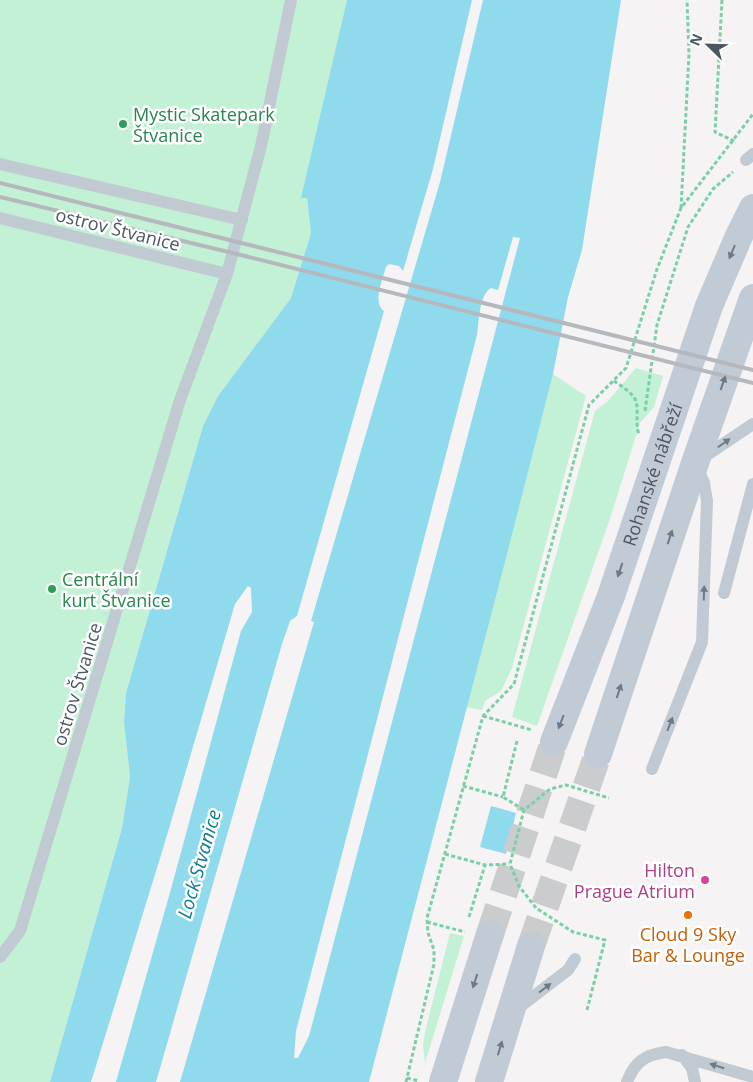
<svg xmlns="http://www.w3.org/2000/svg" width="753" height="1082" viewBox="0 0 753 1082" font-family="'Open Sans',sans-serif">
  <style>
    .green { fill: #c3f1d5 }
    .water { fill: #90daee; fill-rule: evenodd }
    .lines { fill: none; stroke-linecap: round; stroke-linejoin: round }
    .secondary-tunnel { stroke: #caccce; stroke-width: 28; stroke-dasharray: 28 14; stroke-linecap: butt }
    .path { stroke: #7ad0a6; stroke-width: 3; stroke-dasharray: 4 2.5; stroke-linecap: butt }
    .service { stroke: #c1cad2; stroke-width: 12 }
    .secondary { stroke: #c1cbd6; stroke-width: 28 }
    .rail { stroke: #b5b8bd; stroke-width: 4 }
    .oneway { fill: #6e7984 }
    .oneway2 { fill: #6e7983 }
    .leisure-dot { fill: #2e9e5b; stroke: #fff; stroke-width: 2 }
    .hotel-dot { fill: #d1479c; stroke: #fff; stroke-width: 2 }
    .food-dot { fill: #e8710a; stroke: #fff; stroke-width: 2 }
    .labels { text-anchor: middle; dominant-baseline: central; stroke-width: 5; stroke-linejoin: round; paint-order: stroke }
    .leisure-label { font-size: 18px; fill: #27864d; stroke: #fff; text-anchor: start }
    .street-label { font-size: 18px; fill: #4a5661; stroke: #fff }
    .hotel-label { font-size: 18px; fill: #b23c85; stroke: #fff; text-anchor: end }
    .food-label { font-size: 18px; fill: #c56008; stroke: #fff }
    .water-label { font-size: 19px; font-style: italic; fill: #0c7c9b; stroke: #fff }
  </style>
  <rect width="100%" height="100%" fill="#f5f3f3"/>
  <path class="green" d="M0 0H347L302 198H307L311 233 291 298 218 396 203 426 126 693 124 722 130 777 122 828 50 1082H0Z
    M636 368 663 376 654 407 640 423 610 519 537 726 512 717 595 411 608 401Z
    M553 374 586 396 512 668 501 691 485 701 482 710 466 707Z
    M450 933 464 936 425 1063 423 1045 425 1032Z"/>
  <path class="water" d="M347 0H472L433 169 403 271 399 266 389 264 386 267C383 278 372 303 384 311L297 616 290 621 282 644 156 1082H116L171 889 241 631 252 612 251 588 248 586 235 604 165 842 91 1082H50L122 828 130 777 124 722 126 693 203 426 218 396 291 298 311 233 307 198H301Z
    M483 0H621L582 250 568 297 553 374 507 554 369 1082H180L314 622 311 621 440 182ZM513 237 520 238 309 1036 298 1058H294L296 1031 477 335C479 322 479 295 491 288L498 290Z
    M491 806 516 813 506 854 480 847Z"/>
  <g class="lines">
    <path class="secondary-tunnel" d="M490 934 554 742
      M531 946 598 754"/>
    <path class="path" d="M722 0 715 132 734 141
      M681 208 689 54 687 0
      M614 381C620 385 628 390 633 396 641 405 634 422 639 434
      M645 411 657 325 688 227 713 189 733 172
      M483 716 532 730
      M517 741 503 797 524 810
      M463 786 503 797
      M445 854 485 865
      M469 917 485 865 509 864
      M427 922 465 932
      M587 1010 605 940 573 932 536 908 519 886 510 864 524 810 550 789 566 785 609 798
      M407 1078 419 1081
      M406 1082 434 964V950L428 933 427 918 483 716 514 684 589 405 626 368 657 269 681 208 753 114"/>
    <path class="service" d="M746 160 753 154
      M0 164 242 220
      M0 218 227 274
      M724 593 753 484
      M652 769 702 642 707 501 704 483 695 463 753 424
      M0 957 20 931 180 400 227 274 261 146 291 0
      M517 1009 568 970 575 959
      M682 1055 692 1068 695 1082
      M627 1082C635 1062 644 1055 666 1052L753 1077"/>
    <g class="secondary">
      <path id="s1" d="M554 742 611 596 709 306 739 236 753 208"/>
      <path d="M598 754 695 463 753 298"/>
      <path d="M443 1082 490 934"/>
      <path d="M489 1082 531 946"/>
    </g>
    <path class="rail" d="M0 183 753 370
      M0 197 245 256 753 383"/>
  </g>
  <defs><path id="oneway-solid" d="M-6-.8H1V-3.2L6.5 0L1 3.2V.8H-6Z" transform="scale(1.25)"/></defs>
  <g class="oneway">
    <use href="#oneway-solid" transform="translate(732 252) rotate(113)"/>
    <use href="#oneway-solid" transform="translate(723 383) rotate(-71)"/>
    <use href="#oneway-solid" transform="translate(670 537) rotate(-72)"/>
    <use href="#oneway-solid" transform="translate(620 570) rotate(109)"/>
    <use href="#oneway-solid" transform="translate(619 691) rotate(-72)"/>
    <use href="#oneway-solid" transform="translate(561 722) rotate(111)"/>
    <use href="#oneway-solid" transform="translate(475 981) rotate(108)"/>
    <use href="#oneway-solid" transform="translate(500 1048) rotate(-73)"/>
  </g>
  <g class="oneway2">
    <use href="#oneway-solid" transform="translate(724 443) rotate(-35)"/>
    <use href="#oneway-solid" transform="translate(704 593) rotate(-88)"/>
    <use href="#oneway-solid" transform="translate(670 724) rotate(-69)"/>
    <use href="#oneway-solid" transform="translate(545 988) rotate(-37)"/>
    <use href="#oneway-solid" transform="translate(717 1066) rotate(-163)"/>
  </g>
  <g class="leisure-dot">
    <circle cx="123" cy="124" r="5"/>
    <circle cx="52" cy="589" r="5"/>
  </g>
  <circle class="hotel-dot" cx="705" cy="880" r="5"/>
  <circle class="food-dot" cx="688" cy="915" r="5"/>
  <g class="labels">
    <g class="leisure-label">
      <text x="133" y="114">Mystic Skatepark<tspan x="133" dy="21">Štvanice</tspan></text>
      <text x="62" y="579">Centrální<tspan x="62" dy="21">kurt Štvanice</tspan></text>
    </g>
    <g class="street-label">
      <text transform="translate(118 229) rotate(14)">ostrov Štvanice</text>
      <text stroke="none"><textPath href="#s1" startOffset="285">Rohanské nábřeží</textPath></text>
      <text transform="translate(77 684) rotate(-73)">ostrov Štvanice</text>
    </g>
    <g class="hotel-label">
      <text x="695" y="870">Hilton<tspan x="695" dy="21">Prague Atrium</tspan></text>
    </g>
    <g class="food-label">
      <text x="688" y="934">Cloud 9 Sky<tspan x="688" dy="21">Bar &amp; Lounge</tspan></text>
    </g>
    <g class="water-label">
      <text transform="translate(199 864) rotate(-74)">Lock Stvanice</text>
    </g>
  </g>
  <g transform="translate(708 45) rotate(293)" stroke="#ffffff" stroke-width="4" paint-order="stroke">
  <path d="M0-4L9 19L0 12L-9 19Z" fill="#4a5661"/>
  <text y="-8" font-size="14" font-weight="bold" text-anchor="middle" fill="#4a5661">N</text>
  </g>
</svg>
